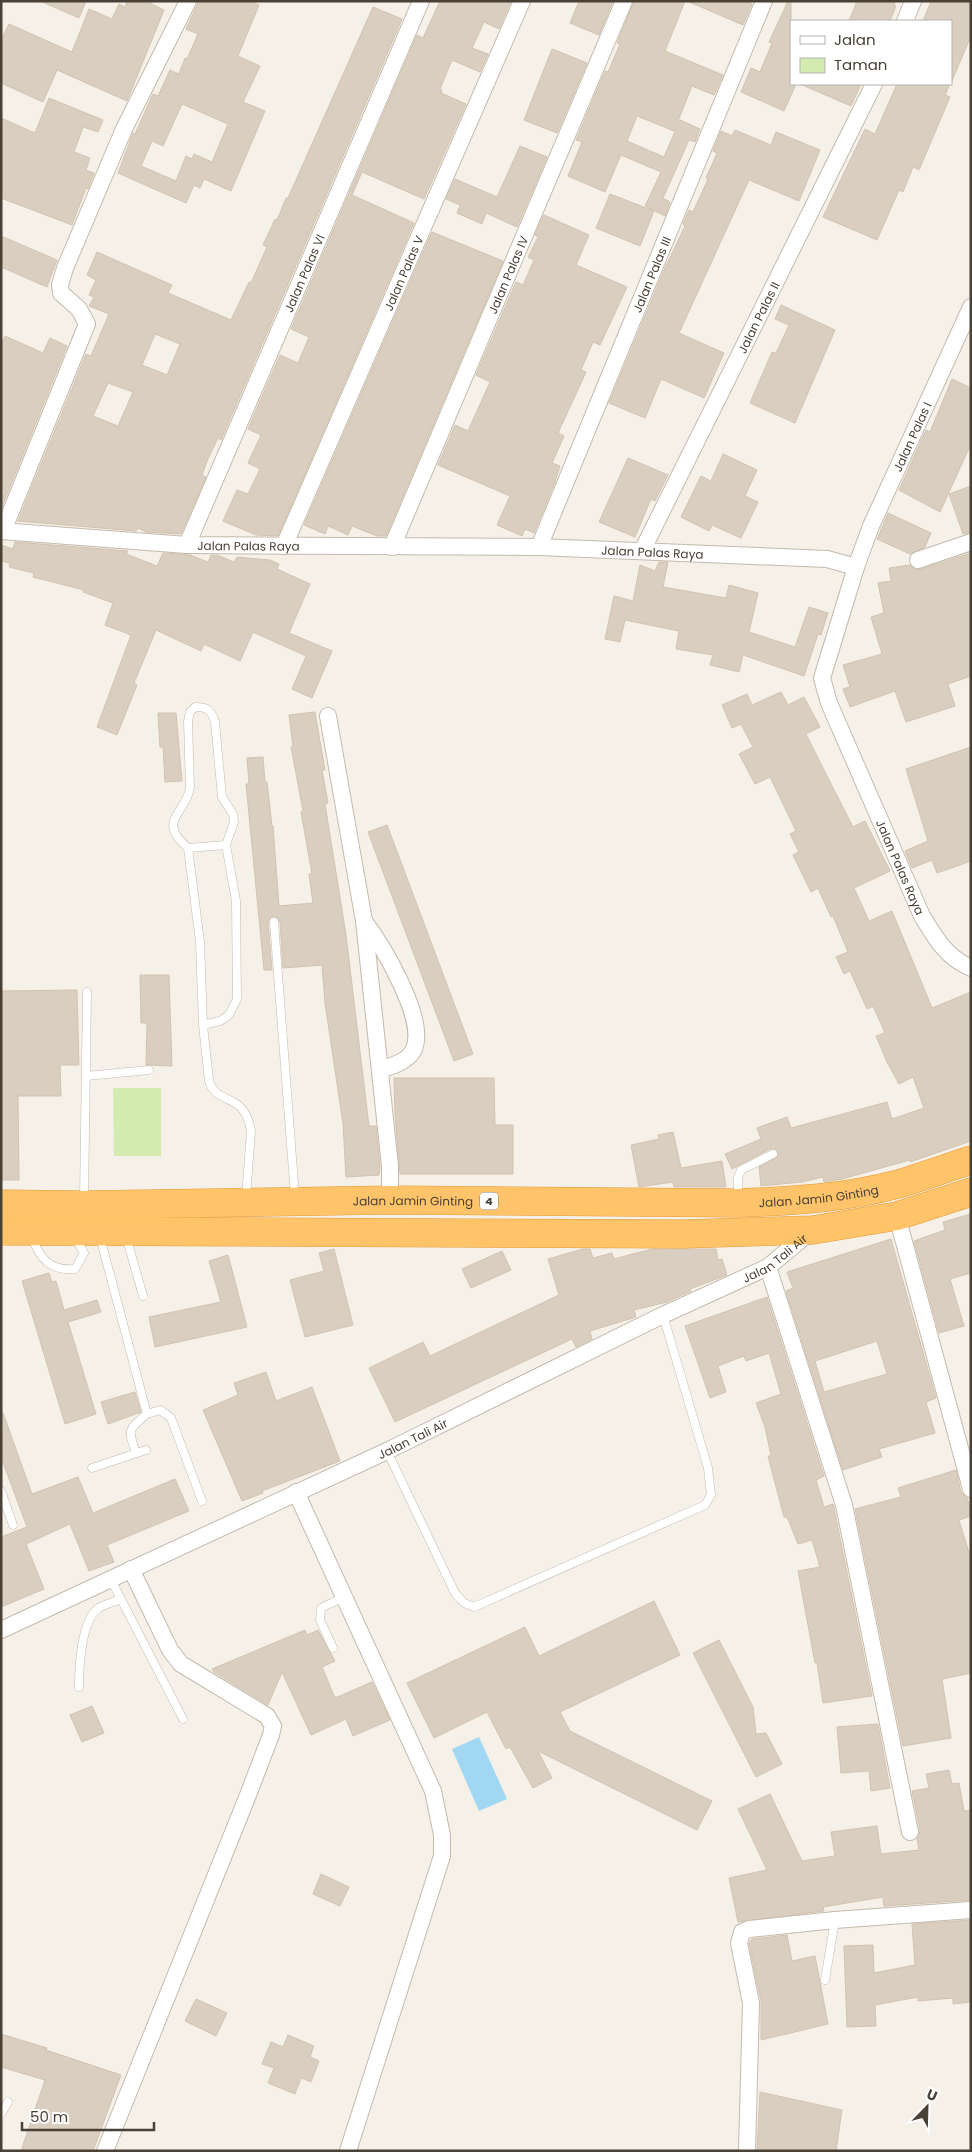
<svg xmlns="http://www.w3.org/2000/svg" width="972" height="2152" viewBox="0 0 972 2152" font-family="Poppins,sans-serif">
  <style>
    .green { fill: #d3ebaf }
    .water { fill: #a2d7f4 }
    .building { fill: #dacec0; stroke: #d2c3b0; fill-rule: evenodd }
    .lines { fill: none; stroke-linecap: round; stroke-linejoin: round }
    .lane-casing { stroke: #c4baad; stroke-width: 9 }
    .street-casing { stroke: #c4baad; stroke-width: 18 }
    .highway-casing { stroke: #e59932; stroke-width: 29 }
    .lane { stroke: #fff; stroke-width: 8 }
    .street { stroke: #fff; stroke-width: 16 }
    .highway { stroke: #ffc469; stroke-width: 28 }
    .labels { text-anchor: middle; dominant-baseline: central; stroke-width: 4; stroke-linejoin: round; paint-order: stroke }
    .shield { fill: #fff; stroke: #807972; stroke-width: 1 }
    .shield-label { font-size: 11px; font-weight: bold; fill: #494036 }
    .street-label { font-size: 12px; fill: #494036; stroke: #fff }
  </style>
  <rect width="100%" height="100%" fill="#f5f0e8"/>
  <path class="green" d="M113 1088H161V1156H114Z"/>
  <path class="water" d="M479 1737 507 1799 479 1811 452 1749Z"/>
  <path class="building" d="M40 1H86L79 18Z
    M127 1H146L164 10 127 101 57 70 43 102 1 83V40L9 24 72 52 89 9 112 19 119 4 125 7Z
    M199 1H250L259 5 238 56 260 66 243 102 265 111 231 191 204 179 200 188 194 185 186 203 118 173 133 133 135 134 153 94 158 96 170 70 179 74 185 58 187 59 198 34 186 29ZM182 104 228 124 212 162 194 154 192 159 186 156 176 181 141 166 152 141 163 146Z
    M440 1H511L499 29 484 22 472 48 488 54 480 72 452 60 440 89 442 90 441 93 466 104 424 199 362 172 352 195 414 223 278 536 256 535 223 521 237 490 248 494 260 469 248 463 261 435 248 429 280 355 298 363 309 337 291 329 417 35 423 38Z
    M579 1H613L599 35 570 23Z
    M634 1H685L665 51 723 75 714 95 692 86 674 131 637 116 627 141 664 157 680 120 700 129 695 142 689 140 663 198 670 202 665 216 645 206 661 172 621 155 605 192 568 176 582 142 576 140 605 71 608 72 620 44 617 43Z
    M687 1H746L752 4 743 25Z
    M788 1H791V84H796L784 111 741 92 751 68 760 72 772 43 769 42Z
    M857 1H895L894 5 896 6 890 21H849Z
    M931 1H971V36L951 83V21H923Z
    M373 7 402 19 221 440 218 438 208 459 202 475 206 477 181 534 146 532 138 528 136 531 18 521 86 354 91 356 109 314 89 306 94 297 89 295 96 280 87 275 97 252 172 285 168 293 231 320 249 282 251 283 267 247 263 245 275 219 277 220 286 198H288ZM155 334 180 344 167 375 142 365ZM108 383 133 392 118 426 93 416Z
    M552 49 587 63 557 133 524 120Z
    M800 84H861L851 106Z
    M897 84H950L945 95 950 97 919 170 913 167 903 192 899 190 877 240 823 217 865 129 875 134Z
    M49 98 103 120 98 132 83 127 74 152 90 158 86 170 94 173 88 189 86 188 72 225 1 198V118L35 133Z
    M735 130 771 145 776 132 820 150 799 201 749 180 679 333 724 353 704 398 661 379 645 418 609 403 665 268 685 226 683 224 689 210 693 212 708 179 706 178 717 153 713 151 721 131 732 136Z
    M520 146 547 157 517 227 486 213 482 224 457 213 460 205 446 199 455 179 497 197Z
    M610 194 654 211 640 246 596 228Z
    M544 215 589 235 576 265 627 287 600 345 593 342 581 370 586 372 558 433 564 436 552 463 560 466 555 482 534 533 525 529 522 536 497 525 510 496 438 465 455 425 468 431 490 382 476 375 516 282 523 285 534 260 528 257 538 237 535 235Z
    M432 232 503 261 386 536H377L352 526 348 535 328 526 325 534 304 525Z
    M1 236 57 260 47 287 1 267Z
    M781 305 835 330 795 423 750 403 772 352 776 353 789 325 775 319Z
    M5 336 43 353 50 338 67 346 1 509V346Z
    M952 379 971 388V444L940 512 899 490 926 430 930 432Z
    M723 454 757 470 745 496 758 502 741 538 712 525 709 531 681 517 701 476 711 481Z
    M628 458 668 475 655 501 651 499 635 537 599 522Z
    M971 486V532L963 534 949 494Z
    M888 513 931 533 925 547 910 554 877 539Z
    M15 542 128 551 126 554 157 566 163 553 190 555 208 562 211 555H217L234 562 237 557 270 560 279 564 277 569 310 584 289 633 332 651 312 698 292 689 306 656 253 632 240 661 204 644 201 651 156 630 134 683 137 685 117 735 97 727 131 635 105 625 113 603 83 592 84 590 33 577 34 573 9 567 10 563 1 561V545L13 549Z
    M971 553V676L948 684 955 706 906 722 895 691 850 707 843 689 850 687 843 665 882 654 871 617 884 613 878 583 891 581 889 568 910 565 916 570 921 569Z
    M659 562H668L663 587 726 598 729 585 758 593 749 632 795 647 809 607 828 613 821 635 818 634 804 676 743 655 739 672 710 665 713 655 676 649 679 631 625 620 620 642 605 639 614 596 633 601 640 565 655 571Z
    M781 692 788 705 804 697 820 727 806 734 826 774 853 827 865 821 890 871 854 888 869 921 892 911 932 1008 971 992V1141L910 1162V1160L842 1179 824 1182 823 1177 802 1182 761 1186 759 1167 777 1157 776 1150 770 1149 732 1169 725 1154 761 1139 757 1128 787 1117 791 1128 887 1102 892 1119 924 1108 913 1077 899 1084 887 1062 876 1036 885 1033 873 1006 867 1009 850 971 844 974 836 957 848 952 833 916 831 917 818 888 811 892 793 855 799 852 790 834 796 831 770 777 755 784 739 754 753 747 741 724 732 728 722 705 747 694 752 705Z
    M315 712 325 770H322L328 803 325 804 346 935 369 1126H376L380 1167 379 1175 346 1177 343 1124 325 1003 322 965 283 968 280 922 276 917H271L268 922 272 970H264L246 784H249L247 758 263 757 265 782H267L272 826H273L279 906 313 903 309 874H312L301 812 303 811 291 747H293L289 715Z
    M158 713H176L182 781 165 782 163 747H160Z
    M971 747V861L937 873 932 860 912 868 905 851 928 841 906 769Z
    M387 825 473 1054 454 1061 368 832Z
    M140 975H169L172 1066 146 1065 147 1023H141Z
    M77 990 79 1065H60L61 1096H18L19 1180H1V991Z
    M394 1078H494L495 1125H513V1174H400L395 1114Z
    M673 1132 681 1168 722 1161 726 1187H674L673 1182 639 1187 631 1145 659 1139 658 1135Z
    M971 1214V1273L950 1279 964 1326 939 1333 914 1241 945 1230 943 1222Z
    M891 1239 936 1398 926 1402 935 1433 879 1449 882 1457 843 1470 786 1291 793 1288 787 1272ZM877 1341 887 1374 824 1392 815 1361Z
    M334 1249 353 1325 305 1337 290 1280 324 1271 319 1253Z
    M583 1249H590L593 1258 612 1253 614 1259 652 1249H716L718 1260 722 1259 727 1275 690 1289 691 1291 667 1302 634 1310 636 1317 590 1331 592 1339 576 1347 572 1339 395 1422 369 1368 423 1342 430 1356 559 1295 548 1259Z
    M502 1251 511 1270 471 1288 462 1269Z
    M228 1255 247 1327 155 1347 149 1317 221 1302 209 1261Z
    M49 1273 52 1282 56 1281 64 1310 97 1300 101 1312 68 1322 96 1414 65 1424 22 1281Z
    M767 1297 824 1476 816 1480 824 1507 833 1504 834 1508 872 1696 823 1703 817 1663H815L798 1571 820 1567 812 1540 798 1544 787 1517H784L768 1456H771L765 1427 756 1403 781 1394 769 1353 746 1361 744 1356 718 1366 726 1392 710 1398 685 1326Z
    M266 1372 276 1401 312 1387 340 1461 262 1491 263 1493 242 1501 203 1410 238 1395 234 1383Z
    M135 1392 141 1412 108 1424 101 1402Z
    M3 1413 32 1494 78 1477 93 1513 175 1479 189 1511 107 1545 114 1562 89 1571 70 1524 35 1540 26 1544 44 1589 1 1607V1537L27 1527 1 1457V1414Z
    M956 1470 961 1492 967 1498 971 1510V1516L959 1520 971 1559V1673L942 1679 951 1738 903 1746 855 1509 901 1497 898 1488Z
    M654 1601 680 1655 560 1712 570 1731 712 1801 697 1830 538 1751 552 1778 533 1788 510 1747 506 1749 487 1712 434 1738 407 1683 525 1627 539 1656Z
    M305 1630 307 1635 318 1630 335 1661 322 1667 335 1698 372 1682 390 1720 353 1736 346 1719 311 1735 282 1672 268 1705 214 1672 212 1669Z
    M719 1640 753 1707 756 1734 766 1733 782 1764 756 1777 693 1653Z
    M92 1706 104 1733 82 1742 70 1715Z
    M878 1724 890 1788 871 1791 869 1771 841 1773 837 1727Z
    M949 1770 952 1784 959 1783 964 1811 971 1810V1900L884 1906 883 1897 823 1907 824 1911 738 1922 729 1878 767 1870 738 1809 770 1794 802 1861 835 1856 831 1832 877 1826 881 1854 919 1850 917 1839 920 1830 912 1791 929 1788 926 1774Z
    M321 1874 349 1887 340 1906 313 1894Z
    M971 1920V2002L953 2004V1998L918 2001V1997L875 2005 876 2026 847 2027 844 1946 873 1945 874 1973 915 1965 912 1924Z
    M787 1935 792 1961 815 1956 828 2024 761 2040V2001L749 1943 752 1939Z
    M196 1999 227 2013 216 2036 185 2021Z
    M1 2034 47 2048 46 2050 121 2075 93 2151H21L45 2080 1 2067Z
    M288 2035 314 2046 310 2057 319 2061 311 2082 301 2078 295 2094 268 2083 274 2068 262 2064 271 2042 283 2047Z
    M760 2092 842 2110 836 2151H757Z"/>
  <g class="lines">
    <g class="lane-casing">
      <path id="lane" d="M188 848 226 845
        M274 922 295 1197
        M203 1025 220 1021 229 1015 237 999 236 901 226 845 234 822 233 814 222 797 215 722C211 710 208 707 195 707L190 712 188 721 190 788C185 815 156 820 188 848L200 942 203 1025 209 1081C217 1107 244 1090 251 1131L246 1197
        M86 1076 149 1070
        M738 1199V1178L741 1170 773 1154
        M84 1200 87 992
        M126 1236 143 1296
        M32 1237C40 1259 50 1271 75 1269L84 1253 75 1237
        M100 1237 147 1414 160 1410 171 1418 202 1501
        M387 1451 455 1593 464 1603 474 1607 705 1505 711 1495 708 1468 663 1315
        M136 1453C128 1430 127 1430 147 1414
        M92 1468 146 1450
        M1 1491 13 1525
        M110 1578 183 1719
        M333 1648 320 1620 321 1608 344 1597
        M79 1687C79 1668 81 1619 99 1608 105 1604 114 1602 121 1599
        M825 1980 835 1920
        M1 2114 8 2102"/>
    </g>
    <g class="street-casing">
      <g id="street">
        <path d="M905 21 913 1"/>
        <path id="s1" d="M1 531 187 545 539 547 827 559 856 567 822 678 829 703 922 916C936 939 946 957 971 968"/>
        <path d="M3 531 87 324 79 309 61 293 60 285 65 268 124 129 188 1"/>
        <path id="s2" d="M187 545 421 1"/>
        <path id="s3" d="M284 546 522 1"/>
        <path id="s4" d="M392 547 624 1"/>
        <path id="s5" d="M539 547 764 1"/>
        <path id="s6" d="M642 551 874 84"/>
        <path d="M918 560 971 542"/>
        <path id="s7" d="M856 567 871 526 971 307"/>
        <path d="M328 716 364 921 390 1166V1200"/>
        <path d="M364 921C382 945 429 1022 413 1051 407 1062 391 1066 380 1070"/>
        <path d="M897 1216 971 1489"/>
        <path d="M768 1267 844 1505 910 1832"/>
        <path d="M296 1492 433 1791 442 1835V1856L348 2151"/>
        <path id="s8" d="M1 1630 387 1451 663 1315 768 1267 811 1231"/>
        <path d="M105 2151 248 1795 271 1735 273 1726 267 1716 181 1664 170 1650 131 1569"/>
        <path d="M747 2151 751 2003 739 1943 742 1932 749 1929 835 1920 971 1910"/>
      </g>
    </g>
    <g class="highway-casing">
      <g id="highway">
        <path id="s9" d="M1 1204 84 1205 390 1200 738 1203C792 1201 846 1198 898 1184 922 1177 946 1168 971 1160"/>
        <path d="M1 1231 684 1234 813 1230 897 1216 971 1192"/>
      </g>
    </g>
    <use href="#lane" class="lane"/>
    <use href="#street" class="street"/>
    <use href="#highway" class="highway"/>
  </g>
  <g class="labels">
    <rect class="shield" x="480" y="1192.5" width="18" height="17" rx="4"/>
    <g class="shield-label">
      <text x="489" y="1201">4</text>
    </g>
    <g class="street-label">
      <text stroke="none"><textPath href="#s2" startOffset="296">Jalan Palas VI</textPath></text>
      <text stroke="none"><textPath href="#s3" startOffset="298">Jalan Palas V</textPath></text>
      <text stroke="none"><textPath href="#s4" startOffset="296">Jalan Palas IV</textPath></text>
      <text stroke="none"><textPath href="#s5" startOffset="295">Jalan Palas III</textPath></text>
      <text stroke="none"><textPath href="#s6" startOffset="261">Jalan Palas II</textPath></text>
      <text stroke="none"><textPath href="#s7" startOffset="142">Jalan Palas I</textPath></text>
      <text stroke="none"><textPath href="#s1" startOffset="248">Jalan Palas Raya</textPath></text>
      <text stroke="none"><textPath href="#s1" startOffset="652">Jalan Palas Raya</textPath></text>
      <text stroke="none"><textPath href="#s1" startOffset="1178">Jalan Palas Raya</textPath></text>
      <text stroke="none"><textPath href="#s9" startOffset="818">Jalan Jamin Ginting</textPath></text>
      <text stroke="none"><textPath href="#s9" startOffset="412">Jalan Jamin Ginting</textPath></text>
      <text stroke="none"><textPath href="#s8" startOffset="859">Jalan Tali Air</textPath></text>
      <text stroke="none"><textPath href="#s8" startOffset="454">Jalan Tali Air</textPath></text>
    </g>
  </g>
  <rect width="972" height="2152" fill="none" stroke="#494036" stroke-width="5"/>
  <rect x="790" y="20" width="162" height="65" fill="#ffffff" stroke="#b6b3af"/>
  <rect x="800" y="36" width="25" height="8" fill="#ffffff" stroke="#b6b3af"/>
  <text x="834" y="45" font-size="15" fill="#494036">Jalan</text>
  <rect x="800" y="58" width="25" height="15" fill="#d3ebaf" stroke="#b6b3af"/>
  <text x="834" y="70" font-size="15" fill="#494036">Taman</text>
  <g transform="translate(927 2107) rotate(23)" stroke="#ffffff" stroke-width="4" paint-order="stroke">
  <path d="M0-4L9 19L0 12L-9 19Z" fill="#494036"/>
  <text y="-8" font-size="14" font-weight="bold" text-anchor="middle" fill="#494036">U</text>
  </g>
  <path d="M22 2122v8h132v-8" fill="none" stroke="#494036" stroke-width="2.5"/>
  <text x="30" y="2122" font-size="15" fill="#494036" stroke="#ffffff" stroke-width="4" paint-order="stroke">50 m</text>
</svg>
